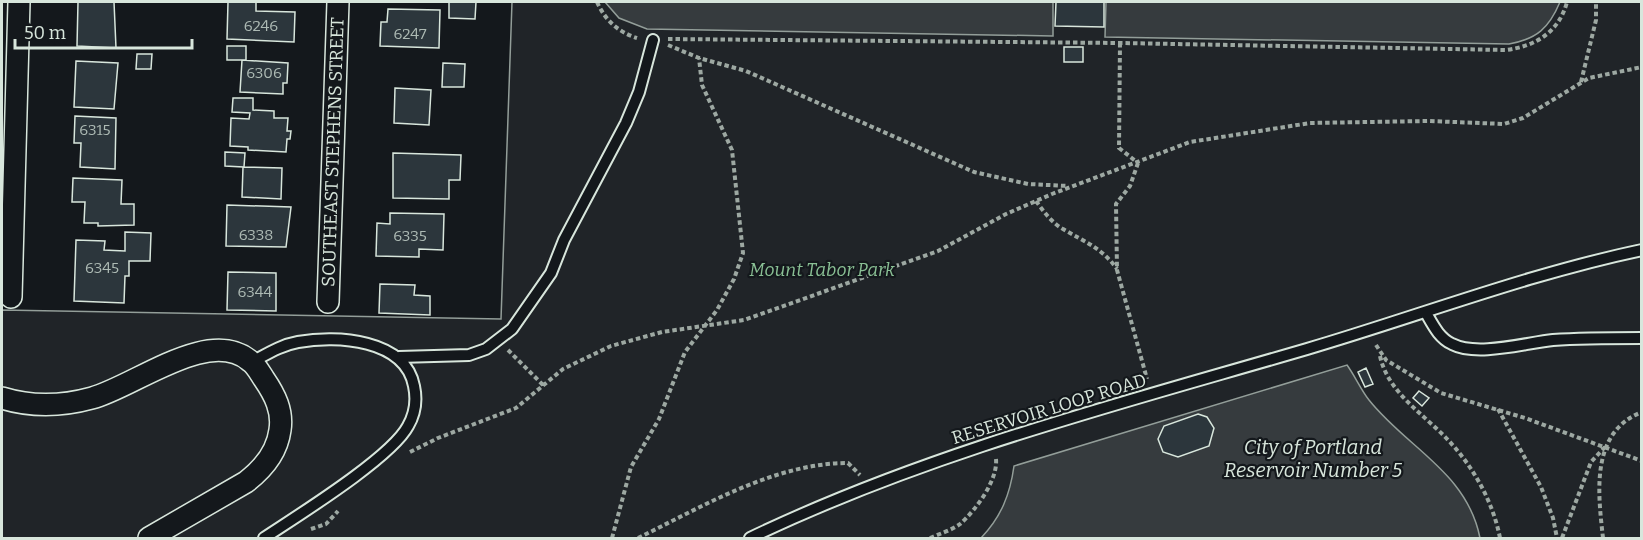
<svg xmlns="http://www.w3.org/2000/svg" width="1643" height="540" viewBox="0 0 1643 540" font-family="Bitter,serif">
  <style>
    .green { fill: #202428; stroke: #939e99; stroke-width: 1.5 }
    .water { fill: #363b3e; stroke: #939e99; stroke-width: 1.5 }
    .building { fill: #2c363c; stroke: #d8e6dc; stroke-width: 1.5 }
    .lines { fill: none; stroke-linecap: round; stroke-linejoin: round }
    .service-casing { stroke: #d8e6dc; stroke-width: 14 }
    .minor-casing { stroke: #d8e6dc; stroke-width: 24 }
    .path { stroke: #9da8a2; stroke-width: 4; stroke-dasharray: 4.5 3; stroke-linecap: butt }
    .service { stroke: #14181c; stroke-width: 10 }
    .minor { stroke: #14181c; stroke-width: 21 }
    .labels { text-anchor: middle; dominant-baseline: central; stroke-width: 4.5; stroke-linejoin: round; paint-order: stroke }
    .number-label { font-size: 15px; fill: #adbab4 }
    .street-label { font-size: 18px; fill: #d8e6dc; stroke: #14181c }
    .park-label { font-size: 18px; font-style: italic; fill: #8ac095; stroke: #14181c }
    .water-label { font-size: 20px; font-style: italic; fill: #d8e6dc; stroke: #14181c }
  </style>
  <rect width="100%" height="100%" fill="#14181c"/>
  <path class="green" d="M512 2H1641V538H2V310L501 319Z"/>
  <path class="water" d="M605 2H1053V36L647 29 619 18Z
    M1106 2H1560C1549 28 1537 39 1509 44L1105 37Z
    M1347 365C1355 376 1361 390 1369 400 1407 448 1467 472 1480 538H981C1001 517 1010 495 1014 466Z"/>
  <path class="building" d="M78 2H114L116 48 77 46Z
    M228 2H256V11L295 12 294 42 227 39Z
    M449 2H476L475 19 449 18Z
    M1056 2H1104V27L1055 26Z
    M388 9 440 10 439 48 380 46 381 22H387Z
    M227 46H246V60H227Z
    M1064 47H1083V62H1064Z
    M137 54H152L151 69H136Z
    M242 60 288 63 287 83H283V94L240 92Z
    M76 61 118 63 114 109 74 107Z
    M443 63 465 64 464 87H442Z
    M395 88 431 90 429 125 394 123Z
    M233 98H253V110L274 111V118H288L287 131H291L290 139H287L286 152 248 150V147L230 146 231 118 249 119 250 113 232 112Z
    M75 116 116 118 115 169 80 167 81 143H74Z
    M225 152 245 153 244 167 282 168 281 199 242 197 243 167 225 166Z
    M393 153 461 155 460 180H449V199L393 198Z
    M73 178 122 180 121 204H134V225L98 226V223H84L85 202H72Z
    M227 205 291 207 286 247 226 246Z
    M390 213 444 214 443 250 419 249V257L376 256 377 223 390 224Z
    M125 232 151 233 150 261H129V276H125L124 303 74 301 76 240 105 241 104 250 125 251Z
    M228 272 276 273V311L227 310Z
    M380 284 415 285 414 295 430 296V315L379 313Z
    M1366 368 1373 384 1365 387 1358 372Z
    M1419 391 1429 398 1422 406 1413 398Z
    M1198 414 1207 417 1214 428 1209 446 1178 457 1163 452 1158 439 1164 426Z"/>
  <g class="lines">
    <g class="service-casing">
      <path id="service" d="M1426 313C1433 325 1439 338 1452 344 1477 357 1525 343 1553 340 1582 338 1612 338 1642 338
        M399 357 469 355 486 349 512 329 551 273 564 240 626 123 639 92 653 40
        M252 362C267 354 281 345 298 342 337 335 405 339 414 386 417 400 415 414 408 426 391 458 297 516 264 538
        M750 538C927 453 1119 404 1307 349 1419 316 1528 274 1642 250"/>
    </g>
    <g class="minor-casing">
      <path id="minor" d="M11 297 19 2
        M328 302 338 2
        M2 398C31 407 63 406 92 398 134 387 209 326 250 361 256 365 260 373 264 379 275 395 283 411 280 430 277 453 263 469 246 482L149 538"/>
    </g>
    <path class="path" d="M597 2C605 20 618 32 637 38
      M668 39 1120 43 1506 50C1536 46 1559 32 1567 2
      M1120 43 1119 148 1138 163
      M668 45 699 58 746 71 974 172 1028 184 1068 186
      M1581 82 1596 20V2
      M1138 163 1130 186 1116 204 1117 270 1147 379
      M1036 201C1044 212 1052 223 1063 229 1085 242 1102 248 1117 269
      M1376 345 1386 360 1441 393 1525 418 1642 461
      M508 350 544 386
      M1380 356C1388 393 1424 414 1449 441 1474 468 1493 502 1500 538
      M1498 409 1541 487 1553 518 1557 538
      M410 452 438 438 516 408 563 369 611 346 662 332 744 320 938 251 1006 214 1052 194 1190 142 1310 123 1429 121 1504 124 1523 118 1589 78 1642 67
      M311 529 326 524 338 511
      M612 538 631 467 659 419 685 352 717 310 734 279 743 253 732 150 702 85 699 58
      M638 538C702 507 774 463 848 463L860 475
      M930 538C939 534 952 530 960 524 976 510 998 480 996 459
      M1562 538 1591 462 1605 447
      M1603 538C1598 493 1590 432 1642 412"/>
    <use href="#service" class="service"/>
    <use href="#minor" class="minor"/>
  </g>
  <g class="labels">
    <g class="number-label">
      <text x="261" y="26">6246</text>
      <text x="410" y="34">6247</text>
      <text x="264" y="73">6306</text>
      <text x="95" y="130">6315</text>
      <text x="256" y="235">6338</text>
      <text x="410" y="236">6335</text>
      <text x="102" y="268">6345</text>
      <text x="255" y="292">6344</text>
    </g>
    <g class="street-label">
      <text transform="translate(333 152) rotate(-88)">SOUTHEAST STEPHENS STREET</text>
      <text transform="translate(1049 409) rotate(-17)">RESERVOIR LOOP ROAD</text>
    </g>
    <g class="park-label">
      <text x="822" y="270">Mount Tabor Park</text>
    </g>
    <g class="water-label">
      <text x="1313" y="447">City of Portland<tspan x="1313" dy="23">Reservoir Number 5</tspan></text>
    </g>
  </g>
  <rect width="1643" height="540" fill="none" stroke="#d8e6dc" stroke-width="6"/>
  <path d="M15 39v9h177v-9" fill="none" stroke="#d8e6dc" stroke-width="3"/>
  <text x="24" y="39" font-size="18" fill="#d8e6dc" stroke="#14181c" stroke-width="4.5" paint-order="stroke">50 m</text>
</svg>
